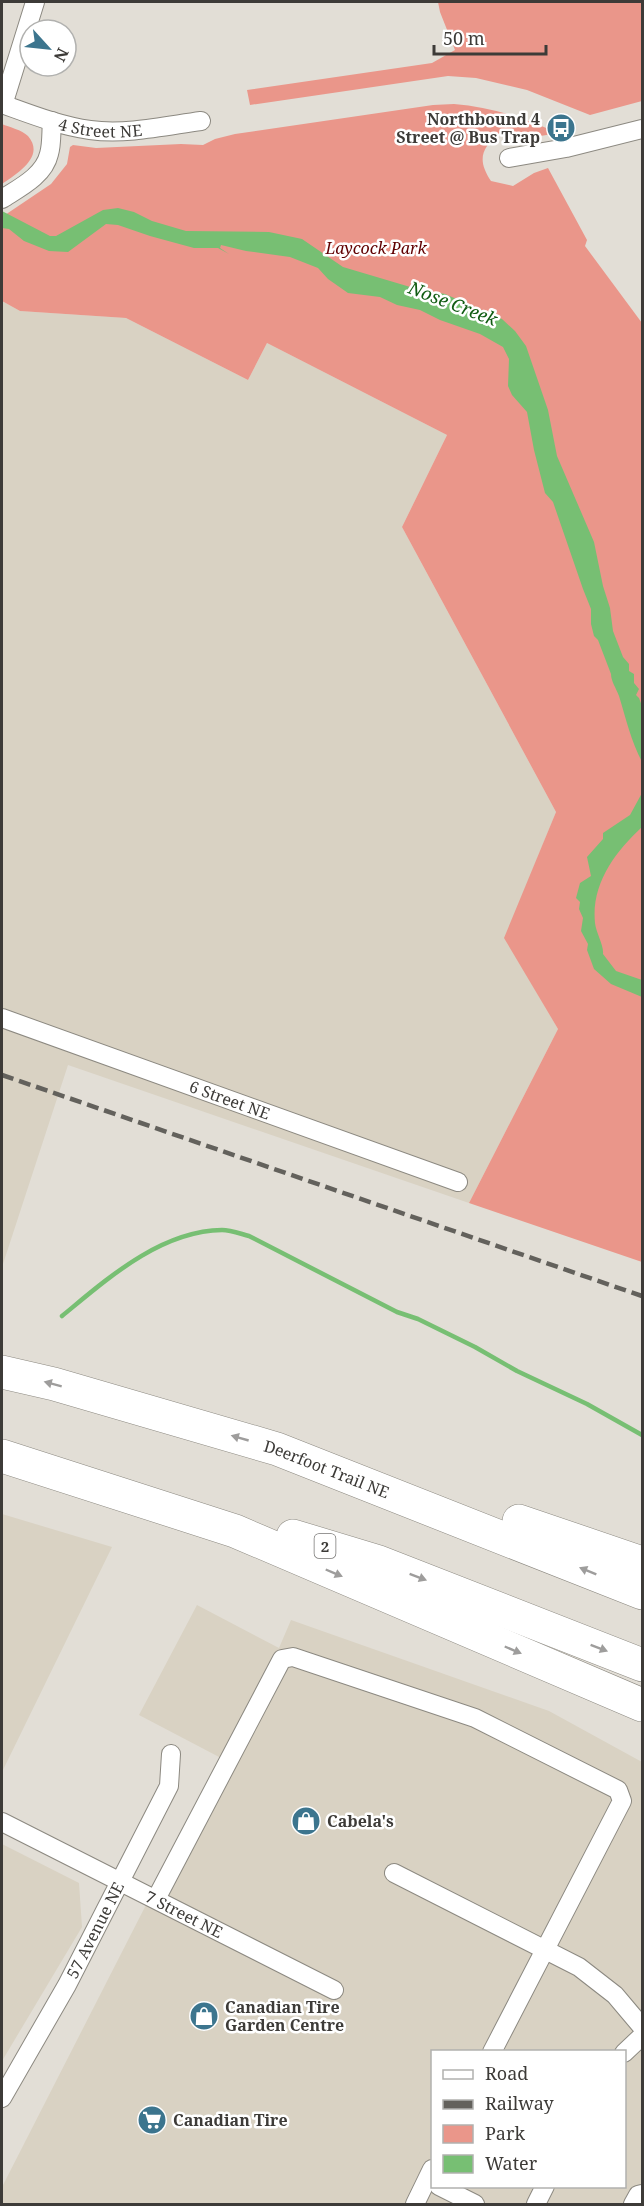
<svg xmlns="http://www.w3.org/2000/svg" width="644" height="2206" viewBox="0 0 644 2206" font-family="'Noto Serif',serif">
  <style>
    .built { fill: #d9d2c3; fill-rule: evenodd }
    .green { fill: #ea968a }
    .water { fill: #77bf73 }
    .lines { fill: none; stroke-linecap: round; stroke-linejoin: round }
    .stream { stroke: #77bf73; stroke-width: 4.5 }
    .minor-casing { stroke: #8c8981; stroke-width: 20 }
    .motorway-casing { stroke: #8c8981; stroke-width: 34 }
    .minor { stroke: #fff; stroke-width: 18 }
    .motorway { stroke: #fff; stroke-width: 33 }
    .rail { stroke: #63615c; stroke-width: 4.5; stroke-dasharray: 12 6; stroke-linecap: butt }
    .oneway { fill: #9e9d9c }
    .labels { text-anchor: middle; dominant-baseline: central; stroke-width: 5; stroke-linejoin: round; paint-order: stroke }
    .shield { fill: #fff; stroke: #777674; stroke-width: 1.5 }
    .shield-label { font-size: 15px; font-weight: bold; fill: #3d3b38 }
    .poi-label { font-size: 16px; font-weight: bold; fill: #3d3b38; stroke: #fff; text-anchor: start }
    .street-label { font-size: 16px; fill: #3d3b38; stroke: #fff }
    .park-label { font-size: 16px; font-style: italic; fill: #600001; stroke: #fff }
    .water-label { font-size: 18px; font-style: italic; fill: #105c12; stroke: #fff }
  </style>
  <rect width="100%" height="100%" fill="#e2ded6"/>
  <path class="built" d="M2 301 20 311 126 318 248 380 267 343 447 435 402 527 556 812 505 938 558 1029 469 1203 68 1065 2 1267Z
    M2 1514 112 1547 2 1772Z
    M197 1605 279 1648 291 1620 549 1711 642 1762V2204H2V2187L221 1758 139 1715ZM432 2052H624V2186H432Z
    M2 1844 79 1883 82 1927 2 2061Z"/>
  <path class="green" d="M438 2H642V101L590 115 527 90 476 78 448 76 250 105 247 90 432 63 455 50 440 12Z
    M454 104C491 107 525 118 558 133L529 138 500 133C481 148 477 160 491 181L513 186 534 173 548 168 587 240 585 246 642 323V1262L469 1203 558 1029 504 938 556 812 402 527 447 435 267 343 248 380 126 318 20 311 2 301V217L51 184 67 164 70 147 73 145 96 148 181 144 203 145 215 139 235 134 433 105Z
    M2 124C9 127 22 130 28 136 46 157 16 174 2 184Z"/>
  <path class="water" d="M118 208 134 212 152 221 186 231 269 232 302 239 343 267 417 289 445 294 502 319 515 331 526 346 548 410 557 456 594 542 603 586 610 608 613 631 623 657 629 664V671L634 674V683L639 689 636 695 639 698 642 706V762C631 741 626 719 619 696 616 688 611 681 611 674L598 640 594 636 591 624V609L583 589 553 502 545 493 534 450 527 412 512 395 508 386 509 359 503 347 480 334 440 320 420 310 397 305 380 297 348 293 328 279 318 268 290 257 246 251 221 245 220 248 229 254 218 248H194L150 236 118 225 106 224 68 252 49 251 24 241 9 229 2 228V211L50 236H56L103 210Z
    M642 793V827C615 852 591 884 595 923 596 933 604 945 603 954L616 971 642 980V997L611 984 594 969 587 950 588 944 581 931 583 918 579 909 580 902 576 898 580 883 591 876 587 857 603 839V833L630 815Z"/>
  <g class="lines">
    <path class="stream" d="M62 1316C107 1279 160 1231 222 1230 231 1230 241 1234 249 1236L397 1312 418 1319 475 1347 517 1371 587 1404 642 1435"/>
    <g class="minor-casing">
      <g id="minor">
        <path id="s1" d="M2 104C30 114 60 126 90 130 126 135 165 126 201 121"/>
        <path d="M3 105 35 2"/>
        <path d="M509 158 566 148 642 129"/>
        <path d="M2 199C19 188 44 176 49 154 52 144 51 132 52 121"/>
        <path id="s2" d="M2 1018 458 1182"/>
        <path id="s3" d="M2 1822 334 1990"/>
        <path d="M394 1873 579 1967 615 1995 642 2027"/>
        <path d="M156 1899 282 1659 293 1657 475 1718 618 1790 622 1801 492 2052"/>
        <path d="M624 2053 642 2036"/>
        <path id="s4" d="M2 2098 67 1985 169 1786 171 1754"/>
        <path d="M439 2186 475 2204"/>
        <path d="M415 2204 432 2169"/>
        <path d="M536 2204 545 2186"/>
        <path d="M633 2204 638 2195 642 2194"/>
      </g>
    </g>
    <g class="motorway-casing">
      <g id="motorway">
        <path id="s5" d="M2 1372 54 1384 277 1449 642 1593"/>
        <path d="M2 1456 235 1531 642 1705"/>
        <path d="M519 1521 642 1563"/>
        <path d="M293 1536 379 1562 642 1665"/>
      </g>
    </g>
    <use href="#minor" class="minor"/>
    <use href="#motorway" class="motorway"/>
    <path class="rail" d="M2 1075 642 1296"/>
  </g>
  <defs><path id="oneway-solid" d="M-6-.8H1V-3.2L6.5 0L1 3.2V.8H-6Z" transform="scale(1.5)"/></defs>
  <g class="oneway">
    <use href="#oneway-solid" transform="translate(53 1384) rotate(-165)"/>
    <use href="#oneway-solid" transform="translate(240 1438) rotate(-164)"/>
    <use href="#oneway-solid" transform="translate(588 1571) rotate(-158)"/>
    <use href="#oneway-solid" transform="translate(334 1573) rotate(23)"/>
    <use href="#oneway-solid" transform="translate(418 1577) rotate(21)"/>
    <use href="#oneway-solid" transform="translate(599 1648) rotate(21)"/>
    <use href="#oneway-solid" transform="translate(513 1650) rotate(23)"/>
  </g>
  <defs>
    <g id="bus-disc" transform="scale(1.5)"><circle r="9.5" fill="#3c758e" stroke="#fff"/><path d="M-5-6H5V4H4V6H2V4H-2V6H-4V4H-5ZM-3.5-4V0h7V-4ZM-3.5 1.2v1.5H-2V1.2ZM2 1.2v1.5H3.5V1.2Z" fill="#fff"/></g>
    <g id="shop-disc" transform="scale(1.5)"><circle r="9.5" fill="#3c758e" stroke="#fff"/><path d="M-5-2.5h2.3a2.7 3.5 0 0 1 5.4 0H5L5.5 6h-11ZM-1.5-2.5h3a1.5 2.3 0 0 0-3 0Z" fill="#fff"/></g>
    <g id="supermarket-disc" transform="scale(1.5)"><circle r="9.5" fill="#3c758e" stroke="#fff"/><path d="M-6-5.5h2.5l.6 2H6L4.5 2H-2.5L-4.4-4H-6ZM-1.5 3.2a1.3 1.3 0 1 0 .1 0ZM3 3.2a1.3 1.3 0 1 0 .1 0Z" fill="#fff"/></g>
  </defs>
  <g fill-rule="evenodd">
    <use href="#bus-disc" x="561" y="128"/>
    <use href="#shop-disc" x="306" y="1821"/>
    <use href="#shop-disc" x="204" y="2016"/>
    <use href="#supermarket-disc" x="152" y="2120"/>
  </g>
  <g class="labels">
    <rect class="shield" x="314.5" y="1534" width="21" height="24" rx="4.5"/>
    <g class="shield-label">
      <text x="325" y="1546">2</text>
    </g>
    <g class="poi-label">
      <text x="540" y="119" text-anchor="end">Northbound 4<tspan x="540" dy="18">Street @ Bus Trap</tspan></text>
      <text x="327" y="1821">Cabela's</text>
      <text x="225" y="2007">Canadian Tire<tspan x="225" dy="18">Garden Centre</tspan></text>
      <text x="173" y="2120">Canadian Tire</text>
    </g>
    <g class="street-label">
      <text stroke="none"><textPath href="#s1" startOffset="102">4 Street NE</textPath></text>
      <text stroke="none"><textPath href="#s2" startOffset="242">6 Street NE</textPath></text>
      <text stroke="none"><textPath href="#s5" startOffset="339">Deerfoot Trail NE</textPath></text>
      <text stroke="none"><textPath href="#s3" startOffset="204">7 Street NE</textPath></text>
      <text stroke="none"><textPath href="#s4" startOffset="192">57 Avenue NE</textPath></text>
    </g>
    <g class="park-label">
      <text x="376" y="248">Laycock Park</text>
    </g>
    <g class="water-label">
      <text transform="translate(453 303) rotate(21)">Nose Creek</text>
    </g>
  </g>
  <rect width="644" height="2206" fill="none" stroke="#3d3b38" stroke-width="6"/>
  <rect x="431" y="2050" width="195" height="138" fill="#ffffff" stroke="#b1b1af" stroke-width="1.5"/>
  <rect x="443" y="2070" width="30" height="9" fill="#ffffff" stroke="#b1b1af" stroke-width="1.5"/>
  <text x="485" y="2080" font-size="18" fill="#3d3b38">Road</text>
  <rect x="443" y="2100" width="30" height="9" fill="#63615c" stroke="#b1b1af" stroke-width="1.5"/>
  <text x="485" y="2110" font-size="18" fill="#3d3b38">Railway</text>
  <rect x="443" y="2125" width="30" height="18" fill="#ea968a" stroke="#b1b1af" stroke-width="1.5"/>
  <text x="485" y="2140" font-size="18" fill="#3d3b38">Park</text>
  <rect x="443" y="2155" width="30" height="18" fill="#77bf73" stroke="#b1b1af" stroke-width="1.5"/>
  <text x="485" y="2170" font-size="18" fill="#3d3b38">Water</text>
  <g transform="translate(48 48) rotate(117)"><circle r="28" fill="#ffffff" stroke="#b1b1af" stroke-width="1.5"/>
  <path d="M0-4.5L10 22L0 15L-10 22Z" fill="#3c758e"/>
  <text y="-9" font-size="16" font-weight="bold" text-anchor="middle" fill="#3d3b38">N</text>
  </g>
  <path d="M434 45v9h112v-9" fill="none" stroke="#3d3b38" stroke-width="3"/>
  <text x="443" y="45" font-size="18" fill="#3d3b38" stroke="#ffffff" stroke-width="4.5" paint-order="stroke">50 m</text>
</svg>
